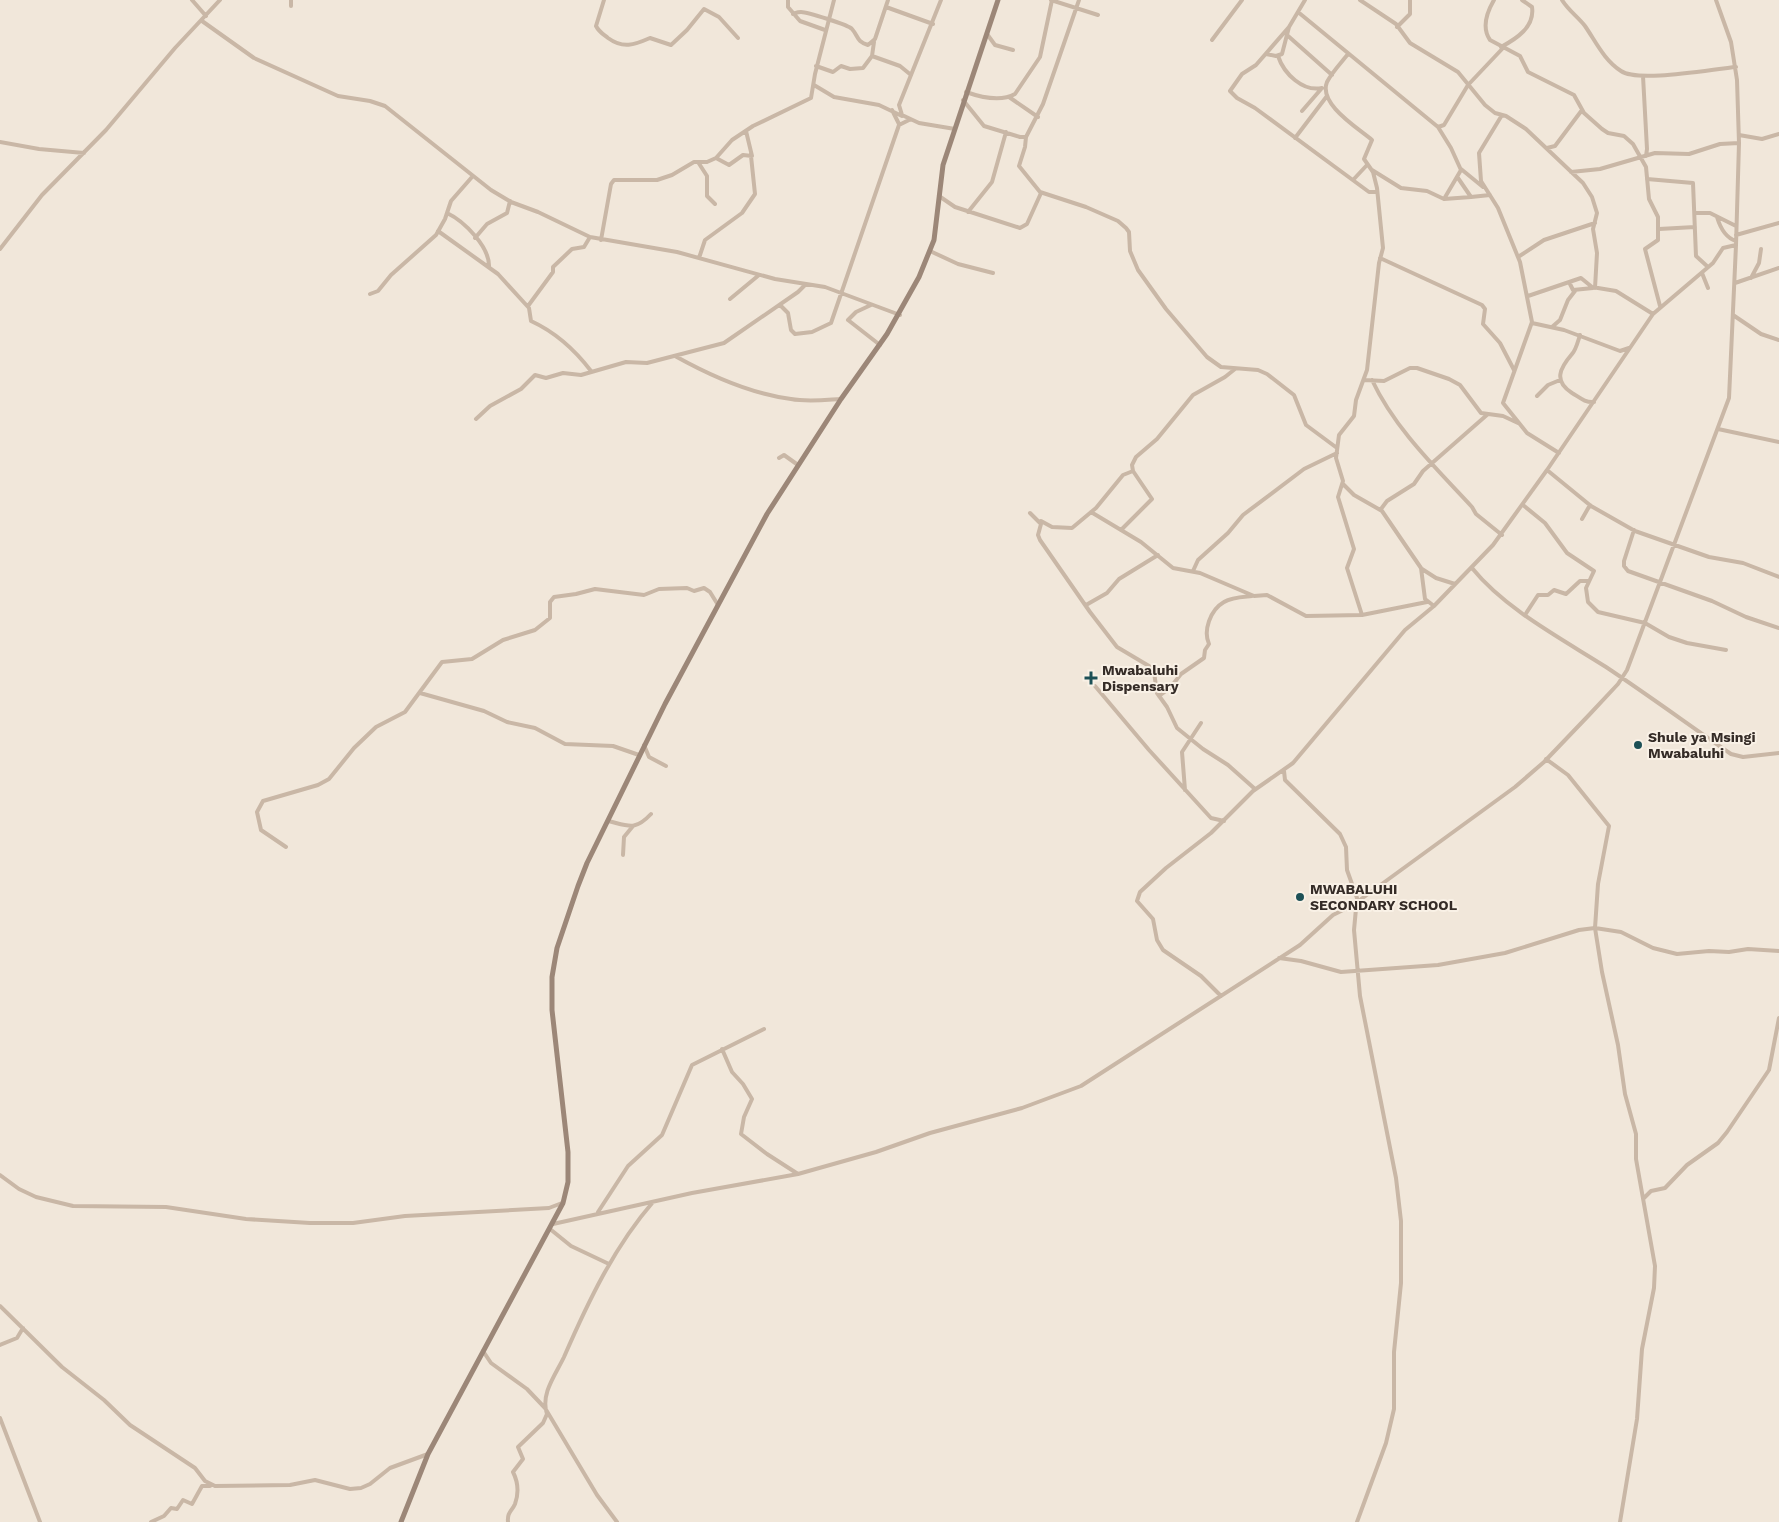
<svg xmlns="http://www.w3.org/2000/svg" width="1779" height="1522" viewBox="0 0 1779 1522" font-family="'Work Sans',sans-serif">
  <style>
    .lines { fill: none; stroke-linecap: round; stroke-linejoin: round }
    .street { stroke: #c9b7a6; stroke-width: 4 }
    .secondary { stroke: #9c8778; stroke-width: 5 }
    .poi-dot { fill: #1d5056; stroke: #f9f1e6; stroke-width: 2 }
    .labels { text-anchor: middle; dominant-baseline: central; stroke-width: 4; stroke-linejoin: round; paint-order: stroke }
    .poi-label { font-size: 14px; font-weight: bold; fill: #352c27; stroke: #f9f1e6; text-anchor: start }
  </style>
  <rect width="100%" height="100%" fill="#f1e7da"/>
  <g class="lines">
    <path class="street" d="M192 0 206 16
      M291 0V6
      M604 0 596 26C599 32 603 34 608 38 623 49 634 45 650 38L671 45 687 30 704 9 719 17 738 38
      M788 0V7L800 21 825 30
      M941 0 899 105 902 115 919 123 955 129
      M1051 0 1098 15
      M1305 0 1289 27 1256 65 1242 74 1230 91 1237 98 1255 108 1369 192H1377
      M1360 0 1396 24 1410 43 1458 72 1485 105 1495 113 1506 116 1526 129 1583 183 1592 197 1597 213 1593 229 1597 253 1595 288
      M1494 0C1487 12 1481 27 1490 40L1520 56 1528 72 1574 95 1584 113 1602 129 1608 133 1624 136 1633 144 1646 167 1649 199 1658 217V240L1645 249 1660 306
      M1562 0C1568 10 1578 17 1585 26 1596 42 1604 60 1621 71 1638 83 1712 69 1736 67
      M886 7 933 24
      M1298 12 1438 127 1444 125 1468 85 1503 48
      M793 14C796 13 797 12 801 12 807 12 849 25 852 29 859 37 856 41 868 45L875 39 888 0
      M202 21 254 58 338 96 370 101 385 106 491 190 511 202 538 212 590 237 677 252 775 279 825 287 900 315
      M1397 27 1410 14V0
      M987 34 995 45 1013 50
      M1287 35 1332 75
      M1212 40 1242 0
      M1501 47C1516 39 1535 27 1532 7L1522 0
      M1266 54 1276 56 1282 54 1289 27
      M1348 54C1341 63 1332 72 1327 82 1318 104 1358 128 1372 140L1364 159 1373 172 1377 188 1383 248 1379 263 1367 370 1356 400 1354 416 1339 435 1336 458 1343 481 1338 497 1354 549 1347 568 1362 615
      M872 56 900 66 911 75
      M1278 56C1284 74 1303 92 1322 88
      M816 66 833 72 841 66 850 69 863 68 872 56 874 42
      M1643 76 1647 149 1646 156
      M814 85 834 97 879 105 902 116
      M966 92C980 97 1001 102 1015 94L1040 57 1052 0
      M1009 97 1038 117
      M963 100 984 126 1020 137H1026L1043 104 1079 0
      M892 110 899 124
      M1302 111 1322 88
      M1502 115 1479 153 1481 181 1498 208 1520 262 1532 322 1503 403 1527 433 1559 453
      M1438 127 1451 148 1461 170 1444 199
      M1739 135 1762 139 1779 134
      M1026 137 1025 147 1019 166 1040 192 1086 207 1118 221 1126 228 1129 232 1130 251 1138 270 1166 309 1207 357 1221 367 1258 370 1267 374 1294 395 1306 425 1337 448
      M1295 138 1327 96
      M0 142 39 149 84 153
      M1547 148 1555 146 1582 110
      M716 158 729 165 743 155 752 156 746 131
      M698 162 707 176V196L715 204
      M1461 169 1483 187
      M1372 170 1401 188 1427 191 1444 199 1471 197
      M1571 172 1600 169 1655 153 1689 154 1720 144 1739 143
      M1458 178 1471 197 1490 195
      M1647 179 1693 183 1696 256 1708 267
      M1353 180 1367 165
      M939 196 955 207 1020 228 1027 224 1041 193
      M968 212 992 182 1006 132
      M447 213C464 221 490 247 489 267
      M1695 213H1710L1736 226
      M1717 217C1720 227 1726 238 1736 241
      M1659 229 1695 227
      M438 231 498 274 529 308 531 321C555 332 575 350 591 371
      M1736 235 1779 223
      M475 238 487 224 507 213 510 201
      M601 240 611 184 614 180H657L672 175 694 162H707L716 158 732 140 753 126 811 98 815 74 834 0
      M0 249 42 195 106 130 175 48 220 0
      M930 251 958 264 993 273
      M1518 257 1544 240 1595 223
      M699 258 705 240 742 213 755 194 751 156
      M1380 258 1482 305 1485 309 1483 324 1500 343 1514 370
      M1702 273 1708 288
      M1751 278 1759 263 1761 249
      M1569 282 1573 290 1593 288
      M1735 283 1779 268
      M370 294 378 291 391 275 436 235 445 219 451 201 472 177
      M1528 296 1581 278 1592 287 1616 291 1653 314
      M730 299 759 275
      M780 305 788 313 791 330 795 334 812 332 831 323 899 125 909 120
      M871 305 856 312 848 320 880 345
      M528 306 553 272V267L572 249 584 247 590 237
      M1733 315 1761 334 1779 340
      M1532 323 1564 330 1620 351 1629 348
      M1552 327 1560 320 1568 300 1575 291
      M1580 335C1578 341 1576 350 1572 354 1560 368 1553 381 1572 393 1579 397 1585 403 1594 402
      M675 356C709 375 752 394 791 399 807 402 824 400 841 399
      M1364 380 1384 381 1410 368H1417L1449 379 1460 385 1481 413 1503 416 1518 423
      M1372 380C1395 429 1436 468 1472 507L1476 514 1502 535
      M1537 396 1548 385 1560 380
      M476 419 490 406 521 389 535 375 546 378 563 373 581 375 626 362 647 363 724 343 798 292 806 284
      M1718 429 1779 442
      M779 458 784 455 798 465
      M1547 470 1591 506 1635 531 1709 557 1743 563 1779 577
      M1343 484 1354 495 1382 511 1421 568 1425 599 1434 606
      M1523 505 1545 523 1567 553 1594 571 1586 588 1588 602 1598 612 1645 623 1669 637 1687 643 1726 650
      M1381 509 1387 501 1414 484 1423 471 1488 414
      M1091 512 1141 542 1173 568 1200 573 1254 596 1267 595 1306 616 1362 615 1427 602
      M1030 513 1041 524 1038 535 1040 540 1090 612 1117 647 1149 666 1154 672 1157 693 1167 707 1177 728 1203 749 1228 765 1255 789
      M1582 519 1590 505
      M1041 521 1052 527 1072 528 1096 508 1123 475 1133 471
      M1121 530 1152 499 1133 471 1132 465 1136 457 1157 439 1193 395 1225 377 1235 369
      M1634 530 1624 561V566L1628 571 1712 601 1746 617 1779 628
      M1472 568C1505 609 1562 639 1606 667 1648 695 1689 725 1731 754L1743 757 1779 753
      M1422 569 1436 578 1455 584
      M1193 571 1198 560 1228 533 1243 515 1304 469 1337 453
      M1086 605 1107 593 1119 579 1158 555
      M1525 615 1538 595H1548L1554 590 1566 594 1580 581H1588
      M1095 686 1149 750 1211 818 1224 821
      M420 693 484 711 507 722 535 728 565 744 613 746 639 755
      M1159 696 1170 688 1181 674 1204 658 1205 650 1209 644C1203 631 1210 610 1224 602 1232 597 1242 597 1252 596
      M644 745 649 757 666 766
      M1546 759 1568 775 1609 826 1598 884 1595 928 1602 972 1618 1045 1625 1094 1636 1134V1159L1655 1266 1654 1288 1642 1349 1637 1419 1620 1522
      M1284 771 1285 780 1340 834 1346 847 1347 870 1357 898 1354 930 1360 996 1396 1178 1401 1221V1283L1394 1352V1409L1386 1443 1357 1522
      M1185 790 1182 752 1201 723
      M608 821C629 826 635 831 651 814
      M286 847 261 830 257 812 263 801 318 785 329 779 354 748 376 727 405 712 442 662 472 659 503 640 535 630 550 618V602L554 597 576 594 595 589 644 595 659 589 687 588 694 591 704 588 710 592 718 605
      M623 855 624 837 633 826
      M1279 958 1301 961 1341 972 1438 965 1505 953 1579 930 1595 928 1621 932 1653 948 1677 954 1709 951 1729 952 1748 949 1779 951
      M1221 996 1201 976 1163 950 1157 940 1153 919 1137 901 1140 892 1166 868 1211 833 1253 791 1293 763 1405 630 1434 606 1493 545 1547 470 1653 314 1713 263 1723 248 1736 245
      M722 1049 732 1072 743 1084 752 1099 744 1117 741 1134 767 1154 798 1174
      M0 1175 19 1189 36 1197 73 1206 166 1207 246 1219 310 1223H353L405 1216 549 1208 562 1203
      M1644 1198 1651 1191 1665 1188 1687 1165 1718 1143 1727 1132 1769 1070 1779 1018
      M598 1212 628 1166 662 1135 692 1065 764 1029
      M553 1224 692 1193 798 1174 876 1152 930 1133 1022 1108 1081 1086 1300 945 1333 915 1353 905 1515 787 1544 762 1589 715 1618 684 1627 670 1729 398 1736 245 1739 143 1737 80 1731 42 1716 0
      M550 1229 571 1246 609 1264
      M0 1306 62 1367 104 1400 130 1425 195 1468 205 1481 215 1486 290 1485 315 1480 350 1489 361 1488 370 1484 390 1468 428 1454
      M0 1345 17 1338 23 1328
      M483 1351 491 1363 527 1389 545 1408 597 1495 617 1522
      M0 1418 40 1522
      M151 1522 164 1516 171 1508 177 1509 183 1500 192 1504 202 1486H210
      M508 1522C507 1512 512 1511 515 1504 519 1493 518 1482 513 1472L523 1459 518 1447 543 1423 547 1414C540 1394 556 1374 564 1357 588 1302 614 1247 653 1202"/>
    <path class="secondary" d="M401 1522 428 1454 563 1203 568 1182V1152L552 1010V977L557 948 578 886 587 863 665 704 767 514 841 399 887 334 919 277 934 240 943 165 998 0"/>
  </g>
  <g class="poi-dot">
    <path d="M1088.5 670.5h5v5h5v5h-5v5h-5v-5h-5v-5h5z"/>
    <circle cx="1638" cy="745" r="5"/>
    <circle cx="1300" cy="897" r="5"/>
  </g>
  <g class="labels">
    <g class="poi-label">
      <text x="1102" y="670">Mwabaluhi<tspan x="1102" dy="16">Dispensary</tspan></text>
      <text x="1648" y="737">Shule ya Msingi<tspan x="1648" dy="16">Mwabaluhi</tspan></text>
      <text x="1310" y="889">MWABALUHI<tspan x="1310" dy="16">SECONDARY SCHOOL</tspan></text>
    </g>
  </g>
</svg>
